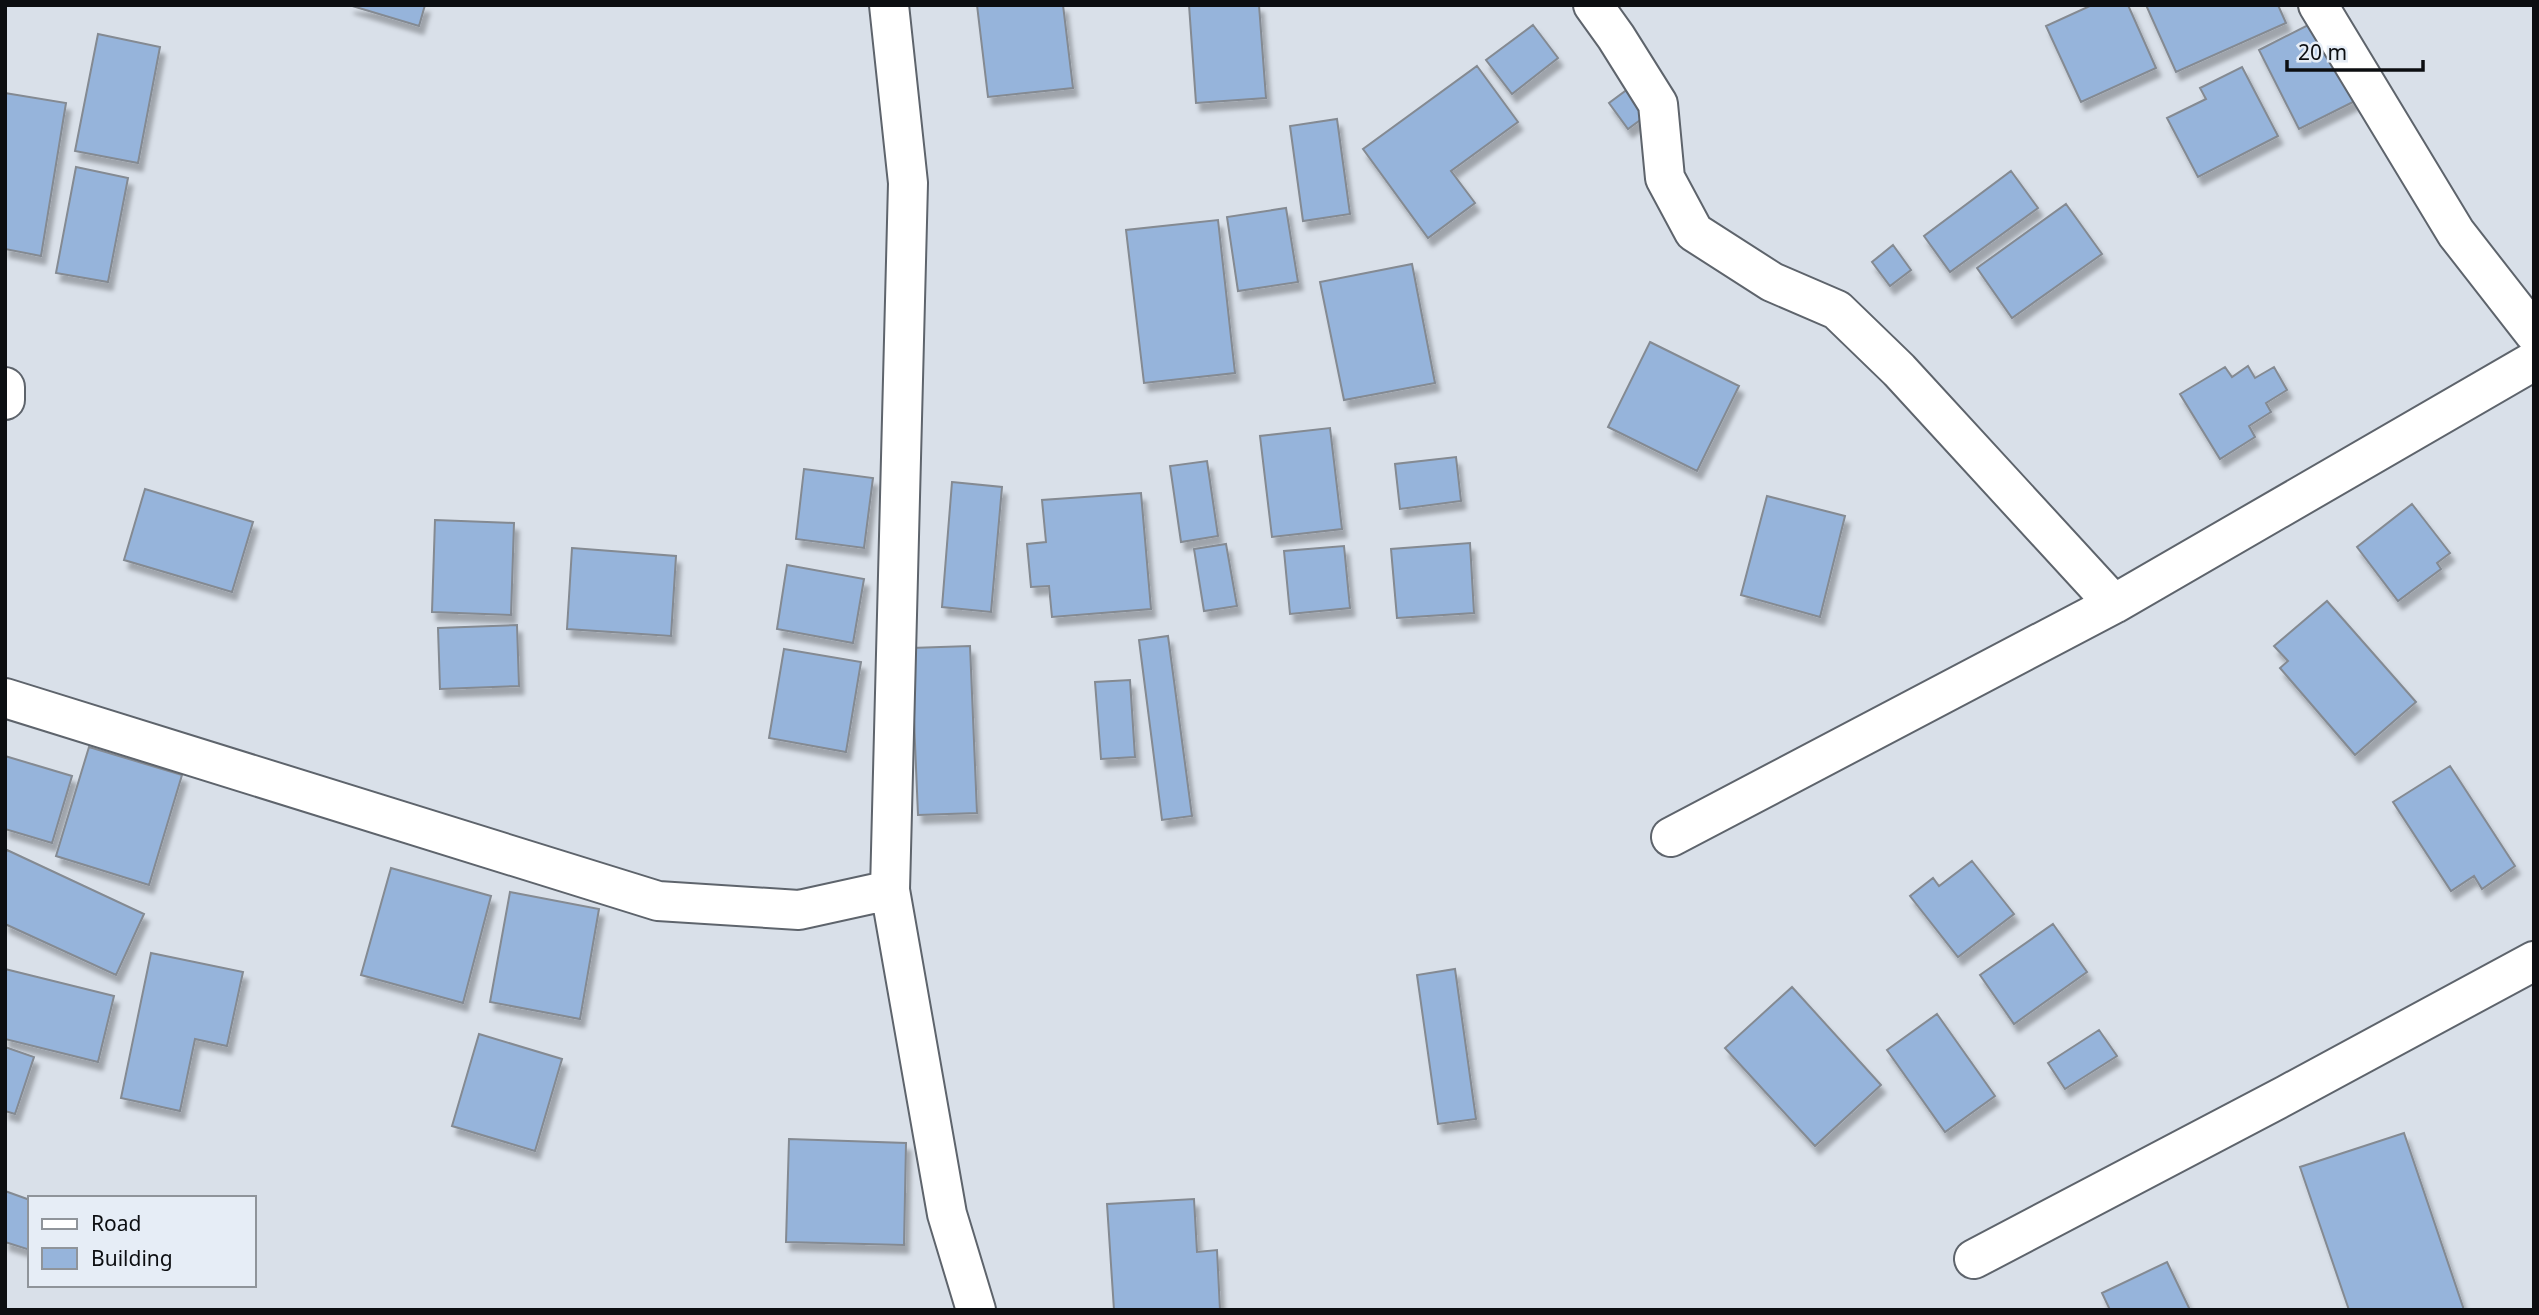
<svg xmlns="http://www.w3.org/2000/svg" width="2539" height="1315" viewBox="0 0 2539 1315" font-family="'Noto Sans',sans-serif">
  <style>
    .building { fill: #96b4db; stroke: #848a92; stroke-width: 2; filter: url(#shadow) }
    .lines { fill: none; stroke-linecap: round; stroke-linejoin: round }
    .minor-casing { stroke: #5e646c; stroke-width: 42 }
    .minor { stroke: #fff; stroke-width: 38 }
  </style>
  <defs>
    <filter id="shadow"><feDropShadow dx="4.5" dy="8" stdDeviation="2" flood-color="#0004"/></filter>
  </defs>
  <rect width="100%" height="100%" fill="#d9e0e9"/>
  <path class="building" d="M349 5H425L419 26Z
    M977 5H1063L1073 88 988 97Z
    M1189 5H1259L1266 98 1196 103Z
    M2092 5H2128L2156 68 2081 102 2046 26Z
    M2146 5H2278L2286 23 2176 72Z
    M2314 22 2355 101 2299 129 2259 50Z
    M1533 25 1558 58 1512 94 1486 60Z
    M98 34 160 47 138 163 75 151Z
    M1477 66 1518 122 1451 171 1475 203 1428 238 1363 149Z
    M2242 67 2278 136 2198 177 2167 118 2206 99 2200 88Z
    M1632 86 1651 112 1628 129 1609 103Z
    M5 93 66 103 41 256 5 249Z
    M1337 119 1350 214 1303 221 1290 126Z
    M76 167 128 178 108 282 56 273Z
    M2011 171 2038 208 1950 272 1924 236Z
    M2066 204 2102 254 2012 318 1977 268Z
    M1286 208 1298 282 1238 291 1227 217Z
    M1218 220 1235 373 1144 383 1126 230Z
    M1893 245 1911 270 1890 286 1872 262Z
    M1412 264 1435 383 1344 400 1320 282Z
    M1650 342 1739 386 1697 471 1608 427Z
    M2248 366 2255 378 2274 367 2287 390 2266 403 2271 412 2249 426 2255 437 2220 459 2180 394 2225 367 2232 377Z
    M1330 428 1342 529 1272 537 1260 436Z
    M1456 457 1461 501 1400 509 1395 464Z
    M1207 461 1218 536 1181 542 1170 466Z
    M804 469 873 478 864 548 796 539Z
    M952 482 1002 487 991 612 942 607Z
    M145 489 253 522 232 592 124 560Z
    M1141 493 1151 609 1052 617 1049 586 1031 587 1027 544 1046 542 1042 500Z
    M1767 496 1845 516 1820 617 1741 595Z
    M2412 504 2450 553 2437 563 2441 569 2398 601 2357 547Z
    M435 520 514 523 511 615 432 612Z
    M1470 543 1474 613 1397 618 1391 549Z
    M1226 544 1237 606 1204 611 1194 549Z
    M1344 546 1350 608 1290 614 1284 551Z
    M572 548 676 556 671 636 567 629Z
    M787 565 864 579 853 643 777 629Z
    M2327 601 2416 702 2355 755 2280 668 2288 661 2274 646Z
    M517 625 519 686 440 689 438 628Z
    M1168 636 1192 816 1162 820 1139 640Z
    M970 646 977 813 918 815 911 648Z
    M784 649 861 662 846 752 769 738Z
    M1130 680 1135 757 1101 759 1095 682Z
    M89 747 182 775 149 885 56 856Z
    M5 756 72 776 52 843 5 829Z
    M2450 766 2515 866 2482 889 2474 876 2451 891 2393 802Z
    M7 850 144 914 116 975 5 924V855Z
    M1972 861 2014 914 1958 957 1910 896 1933 878 1939 886Z
    M391 868 491 896 463 1003 361 975Z
    M510 892 599 909 580 1019 490 1002Z
    M2053 924 2087 972 2014 1024 1980 975Z
    M151 953 243 972 227 1046 195 1039 180 1111 121 1098Z
    M5 969 114 996 98 1062 5 1039Z
    M1455 969 1476 1119 1438 1124 1417 975Z
    M1792 987 1881 1085 1815 1146 1725 1048Z
    M1937 1014 1995 1096 1945 1132 1887 1050Z
    M2099 1030 2117 1056 2065 1089 2048 1063Z
    M479 1034 562 1059 535 1151 452 1126Z
    M5 1047 34 1057 15 1114 5 1111Z
    M2404 1133 2464 1310H2349L2300 1167Z
    M789 1139 906 1143 904 1245 786 1242Z
    M5 1191 30 1200V1250L5 1242Z
    M1194 1199 1197 1252 1217 1250 1220 1310H1114L1107 1204Z
    M2167 1262 2190 1310H2110L2102 1293Z"/>
  <g class="lines">
    <g class="minor-casing">
      <path id="minor" d="M889 5 908 183 890 890 947 1214 976 1310
        M1593 5 1616 37 1658 104 1665 178 1694 232 1772 282 1837 310 1899 370 2114 604
        M2318 5 2456 233 2534 333
        M5 387V400
        M5 698 658 901 799 910 890 890
        M1671 837 2114 604 2534 361
        M1974 1259 2286 1095 2534 961"/>
    </g>
    <use href="#minor" class="minor"/>
  </g>
  <rect width="2539" height="1315" fill="none" stroke="#0c0e11" stroke-width="14"/>
  <rect x="28" y="1196" width="228" height="91" fill="#e6edf6" stroke="#8f949a" stroke-width="2"/>
  <rect x="42" y="1219" width="35" height="10" fill="#ffffff" stroke="#8f949a" stroke-width="2"/>
  <text x="91" y="1231" font-size="21" fill="#0c0e11">Road</text>
  <rect x="42" y="1248" width="35" height="21" fill="#96b4db" stroke="#8f949a" stroke-width="2"/>
  <text x="91" y="1266" font-size="21" fill="#0c0e11">Building</text>
  <path d="M2287 60v10h136v-10" fill="none" stroke="#0c0e11" stroke-width="3.5"/>
  <text x="2298" y="60" font-size="21" fill="#0c0e11" stroke="#e6edf6" stroke-width="5" paint-order="stroke">20 m</text>
</svg>
